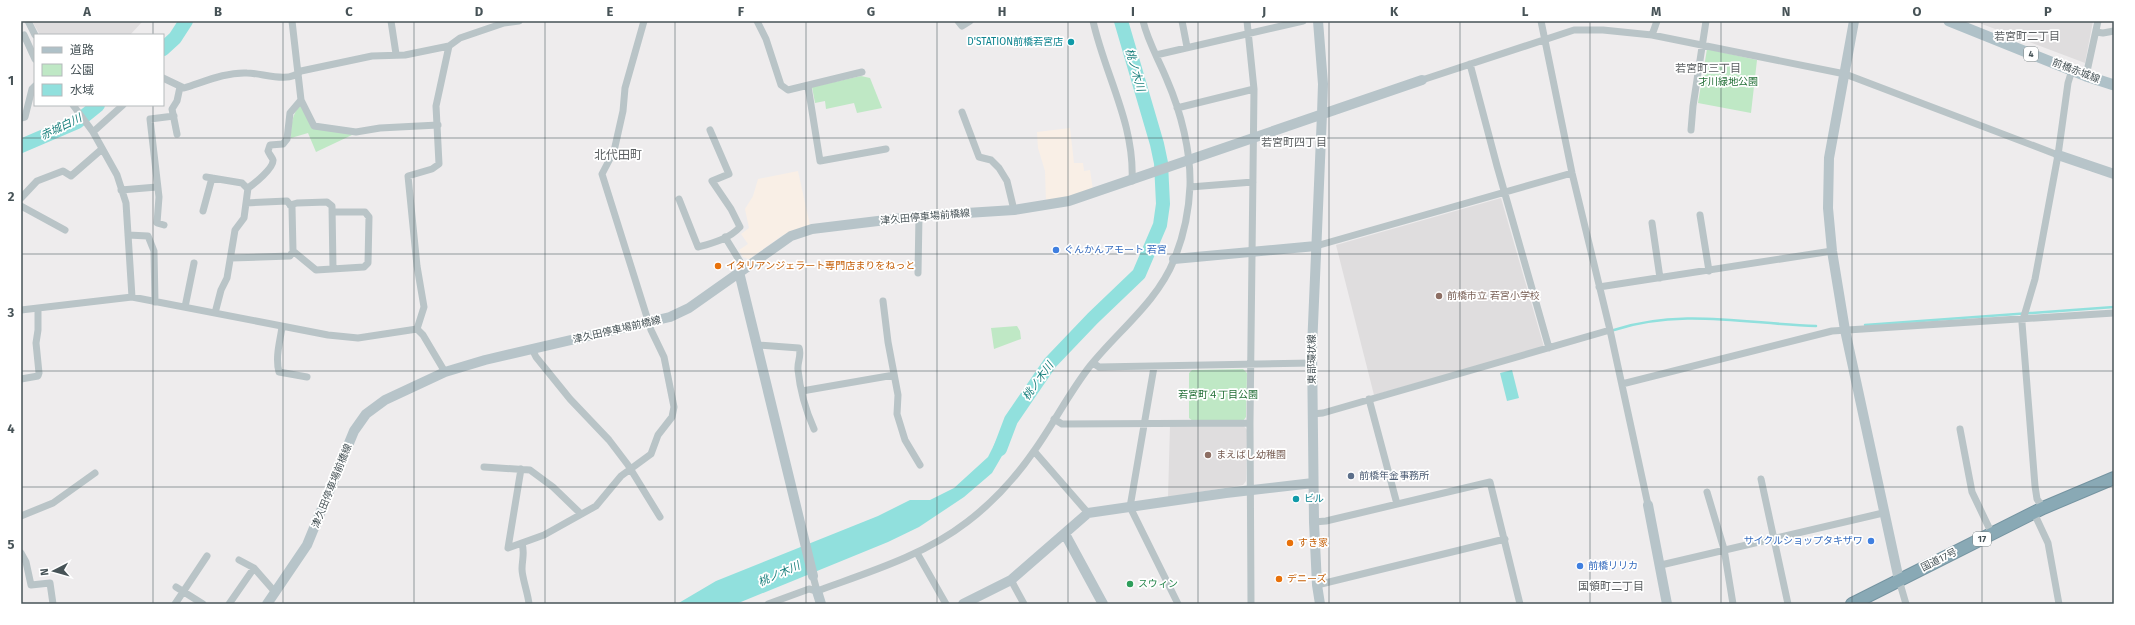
<svg xmlns="http://www.w3.org/2000/svg" width="2135" height="625" viewBox="0 0 2135 625" font-family="'Fira Sans','Noto Sans JP',sans-serif">
  <style>
    .commercial { fill: #f9efe6 }
    .education { fill: #dfddde }
    .green { fill: #bfe8c5 }
    .water { fill: #91e0dd }
    .lines { fill: none; stroke-linecap: round; stroke-linejoin: round }
    .stream { stroke: #91e0dd; stroke-width: 2.5 }
    .river { stroke: #91e0dd; stroke-width: 14 }
    .highway-casing { stroke: #7594a1; stroke-width: 14 }
    .street { stroke: #b9c4c7; stroke-width: 7 }
    .secondary { stroke: #b7c4c9; stroke-width: 10 }
    .primary { stroke: #afc1c8; stroke-width: 11 }
    .highway { stroke: #89a9b5; stroke-width: 12 }
    .grid { fill: none; stroke: #475357; stroke-width: 1; stroke-opacity: 0.55 }
    .culture-dot { fill: #0f9aa8; stroke: #fff; stroke-width: 1.5 }
    .shop-dot { fill: #3f7fe0; stroke: #fff; stroke-width: 1.5 }
    .food-dot { fill: #e8710a; stroke: #fff; stroke-width: 1.5 }
    .education-dot { fill: #8d6e63; stroke: #fff; stroke-width: 1.5 }
    .service-dot { fill: #5c6f8a; stroke: #fff; stroke-width: 1.5 }
    .leisure-dot { fill: #2e9e5b; stroke: #fff; stroke-width: 1.5 }
    .labels { text-anchor: middle; dominant-baseline: central; stroke-width: 3.5; stroke-linejoin: round; paint-order: stroke }
    .shield { fill: #fff; stroke: #7e8789; stroke-width: 1 }
    .shield-label { font-size: 9px; font-weight: bold; fill: #475357 }
    .culture-label { font-size: 10px; fill: #0d838f; stroke: #fff; text-anchor: end }
    .street-label { font-size: 10px; fill: #475357; stroke: #fff }
    .park-label { font-size: 10px; fill: #216e35; stroke: #fff }
    .shop-label { font-size: 10px; fill: #366cbe; stroke: #fff; text-anchor: start }
    .food-label { font-size: 10px; fill: #c56008; stroke: #fff; text-anchor: start }
    .education-label { font-size: 10px; fill: #785e54; stroke: #fff; text-anchor: start }
    .service-label { font-size: 10px; fill: #4e5e75; stroke: #fff; text-anchor: start }
    .leisure-label { font-size: 10px; fill: #27864d; stroke: #fff; text-anchor: start }
    .neighbourhood-label { font-size: 11px; fill: #5a5e60; stroke: #fff }
    .water-label { font-size: 11px; font-style: italic; fill: #1b807d; stroke: #fff }
    .quarter-label { font-size: 12px; fill: #5a5e60; stroke: #fff }
    .neatline { fill: none; stroke: #475357; stroke-width: 1.5 }
    .grid-label { font-size: 13px; text-anchor: middle; font-weight: bold; fill: #475357 }
  </style>
  <rect width="100%" height="100%" fill="#eeeced"/>
  <path class="commercial" d="M1070 128 1074 163H1083L1084 171 1090 170 1093 190 1046 202 1045 171 1038 148 1037 132Z
    M798 171 810 225 783 235 749 259 743 257 739 250 748 244 741 234 749 228 745 209 753 196 758 179Z"/>
  <path class="education" d="M32 21H142V22L130 35H40Z
    M1974 21H2093L2085 63Z
    M1501 198 1544 347 1374 395 1336 245Z
    M1170 426H1244L1247 430 1246 481 1243 485 1168 497Z"/>
  <path class="green" d="M1707 49 1757 60 1751 113 1698 103Z
    M861 76 870 78 882 108 857 113 854 103 826 109 825 101 815 103 812 87Z
    M301 103 314 128 350 133 352 135 316 152 308 133 291 138C291 123 292 115 301 103Z
    M1017 326 1020 331 1021 339 994 349 991 328Z
    M1243 369 1247 373 1246 417 1243 421H1193L1189 418V373L1192 370Z"/>
  <path class="water" d="M1512 370 1519 398 1507 401 1500 373Z
    M1008 417 1006 449 992 473 964 497 919 527 888 542 736 604H677L716 581 878 516 910 500H930L954 488 988 457Z"/>
  <g class="lines">
    <path class="stream" d="M1865 325 2114 307
      M1614 330C1681 308 1748 324 1816 326"/>
    <path class="river" d="M163 49 175 38 186 21
      M21 146 77 122 98 105
      M1000 449 1011 420 1050 363 1093 318 1139 274 1160 225 1163 204 1161 163 1157 144 1121 21"/>
    <g class="highway-casing">
      <path id="highway" d="M1852 604 2043 508 2114 478"/>
    </g>
    <path class="street" d="M28 21 35 35
      M292 21 301 100 314 126 356 132 380 128 438 125
      M391 21 396 54
      M757 21 766 39 781 85 788 90 862 72
      M958 21 962 26 970 21
      M1093 21C1105 75 1135 124 1132 181
      M1182 21 1187 47
      M1247 21 1254 89 1250 423 1251 604
      M1541 21 1572 173 1610 330 1648 505
      M2096 32 2103 33 2114 31
      M24 35 35 59
      M1652 35 1657 21
      M1156 55 1303 21
      M1470 64 1497 166 1549 348
      M2086 76 2098 21
      M163 78 184 88C204 82 225 72 247 73 263 73 288 84 301 71L372 56 405 55 449 46 460 38 504 23 519 21
      M1422 80 1574 30H1603L1652 35 1845 74 2058 155
      M808 86 820 161 886 149
      M73 105 93 132 117 175 126 203 132 297
      M1177 108 1254 89
      M962 112 979 157 991 160 999 168 1007 181 1014 210
      M21 118 25 117 32 89 35 86
      M1691 130 1693 106 1706 21
      M93 132 123 105
      M177 134 172 109 177 101 180 87
      M206 177 242 183 248 189
      M1190 187 1253 182
      M121 190 157 187
      M21 198 37 181 63 171 71 176 102 149
      M679 199 698 247C713 243 729 239 740 227L731 209 712 181 729 174 710 130
      M290 205 297 203 327 202 332 206 333 269
      M21 206 65 230
      M203 211 212 178
      M1700 215 1709 271
      M1652 223 1660 278
      M164 225 157 223 159 197 150 119 174 116
      M128 235 148 236 154 251 155 302
      M725 237 744 268
      M1316 246 1572 173
      M293 251 316 270 364 267 368 263 369 217 365 212H332
      M231 258 290 256 293 251 292 207 287 201 246 203
      M918 273 919 216
      M1599 287 1832 251
      M883 301 888 342 898 395 897 414 905 440 920 465
      M185 307 194 263
      M21 310 132 297 328 335 358 338 417 329 424 307 417 266 408 176 432 169 439 164 436 106 449 46
      M215 313 221 290 227 278 235 230 244 218 248 188C254 184 274 168 273 160 272 157 269 154 268 151L270 145 283 144 287 139 290 113 301 100
      M282 327C280 342 275 357 279 372L307 377
      M417 329 423 335 445 372
      M758 345 799 348C802 355 797 362 798 370 800 390 806 411 814 429
      M532 349 536 357 570 399 609 440 628 465 660 517
      M1093 363 1099 367 1312 363
      M1154 367 1130 507 1178 604
      M21 379 38 376 39 373 36 343 38 330V308
      M1622 384 1832 331 2114 313
      M802 391 894 375
      M1369 399 1397 504
      M1312 414 1323 413 1610 330
      M1054 419 1062 424 1250 423
      M1960 429 1972 492 1992 534
      M1034 451 1088 513
      M484 467 530 470 553 487 581 514
      M521 469 508 548 544 535 596 506 621 476 651 454 658 435 672 417 674 407 664 357 651 330 602 174 614 151 623 111 625 88 644 21
      M1761 479 1788 604
      M1707 492 1724 549 1733 604
      M2043 508 2037 499 2035 486 2022 323 2035 279 2058 155 2068 83 2072 70
      M2034 513 2048 543 2059 604
      M21 516 53 503 95 473
      M1314 522 1326 521 1490 482 1520 604
      M522 544C525 552 522 560 522 569 522 578 528 593 529 604
      M21 553 26 562 31 585 50 583 53 604
      M917 553 946 604
      M239 560 254 568 275 592
      M1661 565 1883 513
      M813 576 817 591
      M1011 580 1024 604
      M1899 580 1906 604
      M1317 585 1505 539
      M176 587 203 604
      M175 604 207 556
      M229 604 254 568
      M768 604 809 589 817 591C869 572 923 556 967 522 992 503 1016 477 1034 451 1054 423 1069 393 1090 366 1118 331 1157 302 1174 260 1183 238 1189 210 1190 186 1191 152 1181 112 1167 80 1159 60 1148 42 1143 21"/>
    <path class="secondary" d="M1318 21 1323 84 1322 114 1312 348 1314 522 1317 585 1320 604
      M1854 21 1829 158 1828 208 1832 251 1845 330 1899 580
      M2058 155 2114 174
      M1174 259 1316 246
      M739 272 813 576
      M1648 505 1667 604
      M1065 534 1103 604
      M817 591 821 604
      M267 604 307 545 354 431 366 414 385 400 445 372 485 360 670 317 689 308 791 236 812 229 919 216 1014 210 1069 201 1422 80
      M963 604 1011 580 1088 513 1226 493 1313 483"/>
    <path class="primary" d="M1949 21 2086 76 2114 85"/>
    <use href="#highway" class="highway"/>
  </g>
  <path class="grid" d="M153 21V35M283 21V604M414 21V604M545 21V604M675 21V604M806 21V604M937 21V604M1068 21V604M1198 21V604M1329 21V604M1460 21V604M1590 21V604M1721 21V604M1852 21V604M1982 21V604M153 105V604M21 138H2114M21 254H2114M21 371H2114M21 487H2114"/>
  <g class="culture-dot">
    <circle cx="1071" cy="42" r="4"/>
    <circle cx="1296" cy="499" r="4"/>
  </g>
  <g class="shop-dot">
    <circle cx="1056" cy="250" r="4"/>
    <circle cx="1871" cy="541" r="4"/>
    <circle cx="1580" cy="566" r="4"/>
  </g>
  <g class="food-dot">
    <circle cx="718" cy="266" r="4"/>
    <circle cx="1290" cy="543" r="4"/>
    <circle cx="1279" cy="579" r="4"/>
  </g>
  <g class="education-dot">
    <circle cx="1439" cy="296" r="4"/>
    <circle cx="1208" cy="455" r="4"/>
  </g>
  <circle class="service-dot" cx="1351" cy="476" r="4"/>
  <circle class="leisure-dot" cx="1130" cy="584" r="4"/>
  <g class="labels">
    <g class="shield">
      <rect x="2024" y="47" width="14" height="14" rx="3"/>
      <rect x="1973" y="532" width="18" height="14" rx="3"/>
    </g>
    <g class="shield-label">
      <text x="2031" y="54">4</text>
      <text x="1982" y="539">17</text>
    </g>
    <g class="culture-label">
      <text x="1063" y="42">D'STATION前橋若宮店</text>
      <text x="1304" y="499" text-anchor="start">ビル</text>
    </g>
    <g class="street-label">
      <text transform="translate(2076 71) rotate(21)">前橋赤城線</text>
      <text transform="translate(925 217) rotate(-5)">津久田停車場前橋線</text>
      <text transform="translate(617 330) rotate(-13)">津久田停車場前橋線</text>
      <text transform="translate(1312 359) rotate(-90)">東部環状線</text>
      <text transform="translate(332 486) rotate(-68)">津久田停車場前橋線</text>
      <text transform="translate(1939 560) rotate(-26)">国道17号</text>
    </g>
    <g class="park-label">
      <text x="1728" y="82">才川緑地公園</text>
      <text x="1218" y="395">若宮町４丁目公園</text>
    </g>
    <g class="shop-label">
      <text x="1064" y="250">ぐんかんアモート 若宮</text>
      <text x="1863" y="541" text-anchor="end">サイクルショップタキザワ</text>
      <text x="1588" y="566">前橋リリカ</text>
    </g>
    <g class="food-label">
      <text x="726" y="266">イタリアンジェラート専門店まりをねっと</text>
      <text x="1298" y="543">すき家</text>
      <text x="1287" y="579">デニーズ</text>
    </g>
    <g class="education-label">
      <text x="1447" y="296">前橋市立 若宮小学校</text>
      <text x="1216" y="455">まえばし幼稚園</text>
    </g>
    <g class="service-label">
      <text x="1359" y="476">前橋年金事務所</text>
    </g>
    <g class="leisure-label">
      <text x="1138" y="584">スウィン</text>
    </g>
    <g class="neighbourhood-label">
      <text x="2027" y="36">若宮町二丁目</text>
      <text x="1708" y="68">若宮町三丁目</text>
      <text x="1294" y="142">若宮町四丁目</text>
      <text x="1611" y="586">国領町二丁目</text>
    </g>
    <g class="water-label">
      <text transform="translate(1135 70) rotate(74)">桃ノ木川</text>
      <text transform="translate(61 127) rotate(-26)">赤城白川</text>
      <text transform="translate(1038 381) rotate(-54)">桃ノ木川</text>
      <text transform="translate(779 574) rotate(-24)">桃ノ木川</text>
    </g>
    <g class="quarter-label">
      <text x="618" y="155">北代田町</text>
    </g>
  </g>
  <rect width="2135" height="625" fill="none" stroke="#ffffff" stroke-width="44"/>
  <rect x="34" y="34" width="130" height="72" fill="#ffffff" stroke="#b5babc"/>
  <rect x="42" y="47" width="20" height="6" fill="#afc1c8" stroke="#b5babc"/>
  <text x="70" y="54" font-size="12" fill="#475357">道路</text>
  <rect x="42" y="64" width="20" height="12" fill="#bfe8c5" stroke="#b5babc"/>
  <text x="70" y="74" font-size="12" fill="#475357">公園</text>
  <rect x="42" y="84" width="20" height="12" fill="#91e0dd" stroke="#b5babc"/>
  <text x="70" y="94" font-size="12" fill="#475357">水域</text>
  <g transform="translate(54 571) rotate(264)" stroke="#ffffff" stroke-width="3" paint-order="stroke">
  <path d="M0-3L7 15L0 10L-7 15Z" fill="#475357"/>
  <text y="-6" font-size="11" font-weight="bold" text-anchor="middle" fill="#475357">N</text>
  </g>
  <rect x="22" y="22" width="2091" height="581" class="neatline"/>
  <g class="grid-label">
    <text x="87" y="16">A</text>
    <text x="218" y="16">B</text>
    <text x="349" y="16">C</text>
    <text x="479" y="16">D</text>
    <text x="610" y="16">E</text>
    <text x="741" y="16">F</text>
    <text x="871" y="16">G</text>
    <text x="1002" y="16">H</text>
    <text x="1133" y="16">I</text>
    <text x="1264" y="16">J</text>
    <text x="1394" y="16">K</text>
    <text x="1525" y="16">L</text>
    <text x="1656" y="16">M</text>
    <text x="1786" y="16">N</text>
    <text x="1917" y="16">O</text>
    <text x="2048" y="16">P</text>
    <text x="11" y="85">1</text>
    <text x="11" y="201">2</text>
    <text x="11" y="317">3</text>
    <text x="11" y="433">4</text>
    <text x="11" y="549">5</text>
  </g>
</svg>
